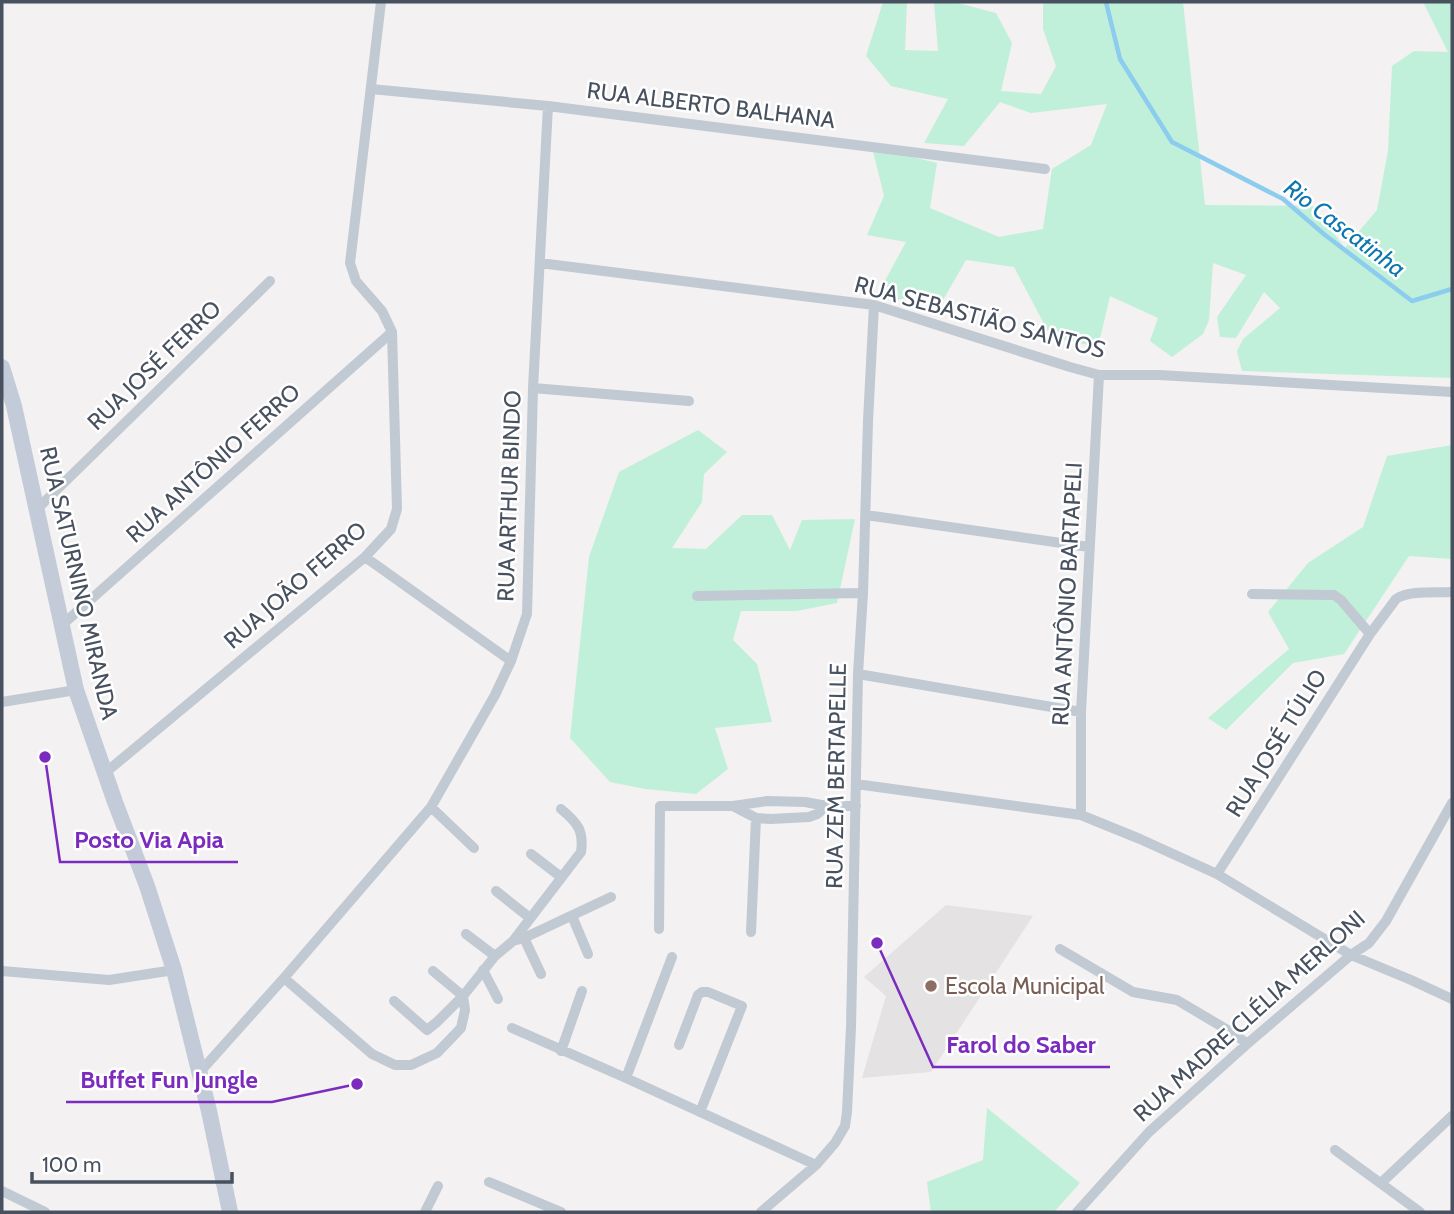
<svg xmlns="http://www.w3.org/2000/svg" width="1454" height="1214" viewBox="0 0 1454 1214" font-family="Cabin,sans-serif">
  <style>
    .education { fill: #e4e2e3 }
    .green { fill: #c0f0d9 }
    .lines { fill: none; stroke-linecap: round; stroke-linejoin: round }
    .stream { stroke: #8cccee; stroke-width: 4.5 }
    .street { stroke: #c1c9d2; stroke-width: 10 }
    .secondary { stroke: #c3cbd9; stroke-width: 16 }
    .education-dot { fill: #8d6e63; stroke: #fff; stroke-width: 2.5 }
    .labels { text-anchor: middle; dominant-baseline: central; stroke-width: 5; stroke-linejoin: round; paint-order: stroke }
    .street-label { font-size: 23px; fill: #48515f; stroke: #fff }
    .education-label { font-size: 23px; fill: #785e54; stroke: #fff; text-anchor: start }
    .water-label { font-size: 24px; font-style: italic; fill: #0b76af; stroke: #fff }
    .leader { fill: none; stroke: #7b2cbf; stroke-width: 2.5 }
    .callout-dot { fill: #7b2cbf; stroke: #fff; stroke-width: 2.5 }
    .callout-label { font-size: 24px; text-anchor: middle; font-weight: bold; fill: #7b2cbf; stroke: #fff; stroke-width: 5; stroke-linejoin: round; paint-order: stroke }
  </style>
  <rect width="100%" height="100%" fill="#f3f1f1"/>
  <path class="education" d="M946 905 1033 916 931 1072 862 1078 886 996 864 977Z"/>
  <path class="green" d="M883 2H907L905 50 938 51 934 2H954L996 13 1012 43 1001 91 1041 94 1056 66 1043 29V2H1183L1205 205 1313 206 1345 248 1377 210 1388 151 1392 66 1414 51 1448 52 1423 2H1452V378L1242 371 1237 351 1243 339 1280 308 1264 292 1236 338 1220 337 1217 317 1246 275 1213 263 1209 320 1203 334 1172 357 1150 341 1158 318 1110 296 1098 347 1051 337 1014 267 966 260 943 300 875 299 906 242 867 235 884 196 872 147 937 163 930 208 999 237 1043 229 1052 169 1091 145 1107 104 1031 113 1000 102 964 146 924 143 948 99 891 86 866 56Z
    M698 430 727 452 704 474 702 502 672 548 706 549 742 515H772L790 550 802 520 855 519 837 603 797 611H741L733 640 757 664 772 722 715 728 728 769 696 794 645 789 610 782 570 738 589 557 619 472Z
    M1452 445V559L1409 556 1344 654 1293 663 1226 730 1208 718 1289 649 1268 612 1308 563 1363 527 1387 456Z
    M987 1108 1080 1183 1054 1212H931L927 1182 983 1160Z"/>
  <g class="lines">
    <path class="stream" d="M1106 2 1120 59 1172 142 1283 199 1325 235 1412 301 1452 289"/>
    <path class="street" d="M371 89 548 106 1045 169
      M540 263 874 305 1070 367 1099 375H1159L1452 392
      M533 388 689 401
      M37 509 270 281
      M866 515 1089 547
      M365 557 511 661
      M1252 594 1334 595 1341 600 1370 634
      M697 596 863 593
      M62 625 392 332
      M858 674 1081 712
      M2 702 76 690
      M105 773 365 557 391 529 397 509 392 332 382 311 356 281 350 263 381 2
      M856 784 1081 815 1140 839 1217 874 1351 955 1411 980 1452 999
      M733 806 756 818 771 819 809 817 817 814 827 806
      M431 807 474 848
      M1081 815V712L1099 375
      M531 854 561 877
      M1217 874 1370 634 1396 599C1409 590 1437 593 1452 592
      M496 891 530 918
      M572 916 588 954
      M659 929 660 806H733L767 801 805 802 827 806H856
      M751 932 756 818
      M466 934 495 956
      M524 938 541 974
      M513 941 524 938 611 897
      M1060 949 1133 992 1177 1000 1236 1035 1247 1044
      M483 970 498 999
      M2 971 109 980 174 970
      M284 978 372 1054 395 1065H411L437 1053 461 1028 465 1010 463 996 495 956 513 941 581 852C584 831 578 823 561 809
      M394 1001 427 1030 437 1022 463 996 433 971
      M512 1028 626 1078 816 1165
      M679 1045 698 995 702 992H708L742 1006 700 1112
      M561 1051 582 991
      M199 1073 284 978 431 807 495 695 511 661 527 614 533 388 548 106
      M626 1078 672 957
      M1335 1150 1420 1212
      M489 1182 561 1212
      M1381 1183 1452 1116
      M2 1191 45 1212
      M425 1212 438 1186
      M761 1212 816 1165 835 1143 845 1126 847 1112 851 1027 858 674 863 593 868 421 874 305
      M1077 1212 1149 1132 1247 1044 1351 955 1369 943 1386 921 1452 803"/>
    <path class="secondary" d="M2 367 14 406 76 690 115 802 147 886 174 970 209 1111 230 1212"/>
  </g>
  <circle class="education-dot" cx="931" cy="986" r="7"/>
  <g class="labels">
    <g class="street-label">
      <text transform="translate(711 105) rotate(7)">RUA ALBERTO BALHANA</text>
      <text transform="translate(980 317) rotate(15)">RUA SEBASTIÃO SANTOS</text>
      <text transform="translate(154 365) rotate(-44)">RUA JOSÉ FERRO</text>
      <text transform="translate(213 463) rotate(-42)">RUA ANTÔNIO FERRO</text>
      <text transform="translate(509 496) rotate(-88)">RUA ARTHUR BINDO</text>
      <text transform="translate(79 583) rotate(77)">RUA SATURNINO MIRANDA</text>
      <text transform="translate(295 585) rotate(-41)">RUA JOÃO FERRO</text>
      <text transform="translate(1067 594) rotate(-87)">RUA ANTÔNIO BARTAPELI</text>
      <text transform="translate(1276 743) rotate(-58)">RUA JOSÉ TÚLIO</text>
      <text transform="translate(836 776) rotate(-89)">RUA ZEM BERTAPELLE</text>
      <text transform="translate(1249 1016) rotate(-42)">RUA MADRE CLÉLIA MERLONI</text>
    </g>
    <g class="education-label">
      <text x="945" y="986">Escola Municipal</text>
    </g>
    <g class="water-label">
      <text transform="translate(1345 228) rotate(37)">Rio Cascatinha</text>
    </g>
  </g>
  <path class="leader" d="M45 757L60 862H238M877 943L933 1067H1110M357 1084L272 1102H66"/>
  <g class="callout-dot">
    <circle cx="45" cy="757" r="7"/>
    <circle cx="877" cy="943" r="7"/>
    <circle cx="357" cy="1084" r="7"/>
  </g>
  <g class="callout-label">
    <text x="149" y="848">Posto Via Apia</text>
    <text x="1021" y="1053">Farol do Saber</text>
    <text x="169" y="1088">Buffet Fun Jungle</text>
  </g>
  <rect width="1454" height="1214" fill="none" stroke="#48515f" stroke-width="7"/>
  <path d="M32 1172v10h200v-10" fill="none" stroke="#48515f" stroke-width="3.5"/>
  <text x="42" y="1172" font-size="21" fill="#48515f" stroke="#ffffff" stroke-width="5" paint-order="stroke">100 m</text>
</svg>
